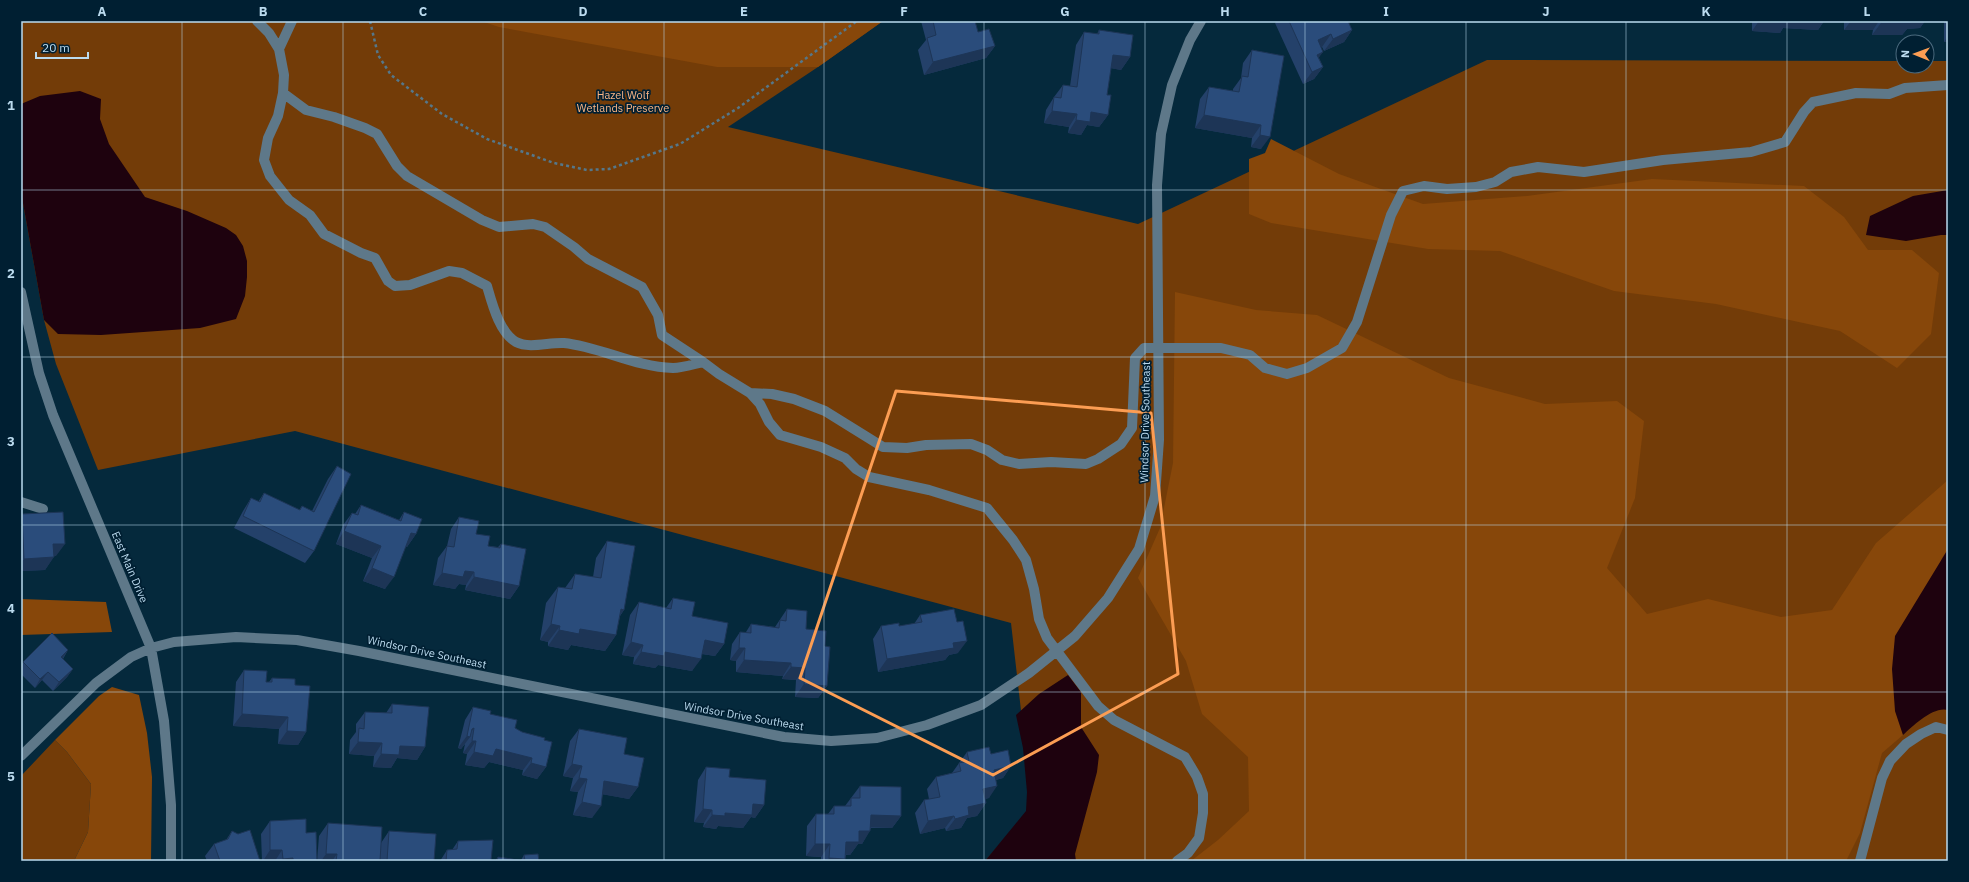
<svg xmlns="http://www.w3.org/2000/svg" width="1969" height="882" viewBox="0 0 1969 882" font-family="'IBM Plex Sans',sans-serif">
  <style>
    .green { fill: #733c08 }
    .forest { fill: #87470a }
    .water { fill: #1e020e }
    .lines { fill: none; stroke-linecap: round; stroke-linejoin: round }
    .path { stroke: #55778a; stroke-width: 2.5; stroke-dasharray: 3 3; stroke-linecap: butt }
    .minor { stroke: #5e7889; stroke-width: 10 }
    .wall { fill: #24416a }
    .shaded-wall { fill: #1d3556 }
    .building { fill: #2a4c7b; stroke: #1d3556 }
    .marked { fill: none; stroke: #fc9d53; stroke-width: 3; stroke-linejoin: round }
    .grid { fill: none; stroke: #bbdbef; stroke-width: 1; stroke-opacity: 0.55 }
    .labels { text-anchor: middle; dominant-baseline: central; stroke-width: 3.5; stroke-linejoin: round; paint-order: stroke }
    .park-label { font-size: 11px; fill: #f9b686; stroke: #001f32 }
    .street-label { font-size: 11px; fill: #bbdbef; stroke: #001f32 }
    .neatline { fill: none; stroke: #bbdbef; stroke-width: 1.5 }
    .grid-label { font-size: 13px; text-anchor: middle; font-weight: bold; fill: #bbdbef }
  </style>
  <rect width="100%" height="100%" fill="#05293c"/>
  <path class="green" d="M21 21H883L818 67 728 127 1138 224 1487 60 1903 61V66H1927V61H1948V861H985L1032 807 1011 623 295 431 98 470 56 364 44 320 21 192Z
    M55 740 67 752 91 784 88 832 74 861H21V776Z"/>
  <path class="forest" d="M481 21H883L818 67H717L499 27Z
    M1271 139 1339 174 1423 204 1527 196 1652 179 1804 186 1844 217 1868 250H1912L1939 273 1931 334 1897 368 1840 331 1716 304 1614 291 1500 251 1428 249 1271 223 1249 214V159L1265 153Z
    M1175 292 1256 310 1317 315 1449 378 1545 404 1617 401 1644 421 1635 498 1607 568 1647 614 1708 599 1781 617 1832 610 1876 543 1948 480V549L1942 558 1895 711 1903 735 1882 753 1860 833 1846 861H1191L1218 840 1249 811 1248 757 1202 714 1186 661 1138 578 1160 528 1173 463Z
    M21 599 106 602 112 632 21 635Z
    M112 687 139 695 147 733 152 777 151 861H74L88 832 91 784 67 752 55 740 99 696Z"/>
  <path class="water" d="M80 91 101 99 100 119 109 144 145 197 187 211 226 228 236 235 243 246 247 261V277L245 296 236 319 200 328 101 335 58 334 44 320 21 192V104L40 96Z
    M1948 190V235H1941L1906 241 1866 235 1870 216 1913 196Z
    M1948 549V710C1933 706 1913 726 1903 735L1895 711 1892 669 1895 636Z
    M1068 675 1081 692V727L1099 755 1097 772 1075 854 1076 861H985L1026 811 1027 792 1023 748 1016 715 1039 694Z"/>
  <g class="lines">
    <path class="path" d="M370 21 378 55 391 75 442 114 487 139 554 163 587 170 609 169 680 144 738 108 857 21"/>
    <path class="minor" d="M257 21 269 33 279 49 292 21
      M279 49 284 75 283 93 278 116 268 138 264 160 270 176 289 200 310 215 324 234 361 253 375 258 388 281 395 286 410 285 449 271 462 273 487 286C492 303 499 332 516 342 530 349 549 342 564 343 601 347 635 367 673 368 683 368 694 364 703 362L719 374 750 393 760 404 769 422 780 435 821 447 845 458 856 469 869 477 929 490 987 508 1013 540 1026 560 1034 589 1039 619 1047 638 1098 706 1114 720 1185 757 1197 777 1203 794V813L1199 838 1188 853 1177 861
      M283 93 306 110 334 117 365 128 377 134 397 166 407 176 482 220 499 227 533 224 545 227 574 247 588 259 642 287 658 315 662 335 703 362
      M21 292 39 373 53 415 151 648 164 721 171 805V861
      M750 393 772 394 794 399 825 411 883 447 907 448 926 445 971 444 987 450 1002 460 1019 464 1051 462 1086 464 1098 459 1121 444 1132 428 1135 358 1144 348H1221L1250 355 1265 368 1287 374 1307 368 1342 348 1357 322 1391 215 1403 191 1424 186 1447 189 1476 187 1495 182 1511 172 1538 167 1584 172 1663 160 1751 152 1785 142 1804 112 1813 102 1856 93 1889 94 1905 88 1948 85
      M21 502 43 509
      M21 756 96 683 131 657 151 648 174 642 236 637 297 640 359 651 784 737 831 741 877 738 927 725 981 705 1029 673 1075 636 1108 598 1139 549 1155 496 1159 440 1157 185 1161 134 1172 85 1190 40 1201 21
      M1860 861 1882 778 1890 761 1906 744 1921 734 1936 727 1948 730"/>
  </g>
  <path class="wall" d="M921 21H975L978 32 995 46 986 58 924 75 918 50 926 40Z
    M1277 21H1348L1352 30 1344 42 1324 51 1322 47H1321L1319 58 1323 67 1314 79 1303 84 1275 23Z
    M1752 21H1824L1818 30 1783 28 1780 33 1752 31Z
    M1844 21H1925L1920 28 1907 29 1902 35H1872L1873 30H1844Z
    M1944 21H1948V42H1944Z
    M1099 30 1130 57 1121 70 1111 68 1107 95 1108 115 1099 127 1087 125 1081 135 1068 133 1069 127 1044 123 1046 110 1054 97 1063 85 1070 86 1076 45 1084 32 1097 34Z
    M1252 50 1284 56 1261 149 1251 147 1252 138 1195 128 1200 99 1209 87 1233 91V89L1241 78 1243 63Z
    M337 466 314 551 305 563 234 528 243 511 251 498 258 502 264 493 299 510 302 506 312 511 328 479Z
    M361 505 399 520 404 512 416 534 407 547 406 546 385 589 363 581 372 558 336 544 343 525 352 513 355 514Z
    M22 514 56 556H54L45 570 21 571Z
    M459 517 488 546 498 547 501 544 519 586 510 599 465 590 466 585 459 584 455 589 433 585 438 558 447 546 451 529Z
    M607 541 624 610 620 616 616 635 605 651 571 645 568 650 548 646V642L540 640 546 603 558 587 565 588 575 574 593 577 596 558Z
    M673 598 692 616 724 644 715 656 702 654 692 671 658 665 655 668 633 664 634 657 622 655 630 615 639 602 666 608Z
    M787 609 806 629 825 646 827 686 818 698 795 697 796 680 782 679 783 676 736 672V661L730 660 732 644 740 632H746L751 624 775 627Z
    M920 615 958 653 949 655 945 660 878 672 873 639 881 626H899L914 624Z
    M68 650 63 659 73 669 67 677 53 691 42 680 35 688 21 674V665L23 662Z
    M244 670 266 682H269L272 678 295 685 306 732 298 745 278 744 279 729 233 726 236 682Z
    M392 704 425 747 417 760 397 758 391 768 373 767 374 756 349 754 350 740 356 732V724L365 712 386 713Z
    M473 707 490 714 522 732 544 740 546 767 537 779 522 775 523 770 489 762 484 768 465 765 467 754 463 753 465 744 461 749 458 748 465 720Z
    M579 729 624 754 638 787 629 799 602 794 592 818 573 815 578 792 570 791 573 778 563 776 570 741Z
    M967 752 991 754 1011 766 1003 778 996 780 989 798 985 799 986 803 977 816 967 818 961 828 946 831 945 828 920 834 915 813 924 800 929 799 927 789 936 777 952 773Z
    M706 767 729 777 764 805 755 818 751 817 743 828 718 826 716 829 703 827 704 823 694 822 698 780Z
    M860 786 901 816 892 828H871L862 844H858L850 855H846L845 859 844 861H821V857L806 856 807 826 816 814H828L834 806H845Z
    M270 821 306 833 317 861H262L261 834Z
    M328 823 381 843 389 831 434 861H317L319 836Z
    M232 831 260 861H207L205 856 214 844 226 840Z
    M458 841 491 861H440L447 850H452Z
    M524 855 539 861H495L498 857 521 860Z"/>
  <path class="shaded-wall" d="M1759 21H1824L1818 30 1783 28 1780 33 1752 31Z
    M1851 21H1879L1873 30H1844Z
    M1908 21H1925L1920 28 1907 29 1902 35H1872L1881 23Z
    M1352 30 1344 42 1324 51 1333 39Z
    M1331 34 1322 47 1309 53 1318 40Z
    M1948 36V42H1944Z
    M995 46 986 58 924 75 933 62Z
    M1323 52 1314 64 1317 55Z
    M1113 55 1130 57 1121 70 1104 67Z
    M1323 67 1314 79 1303 84 1312 72Z
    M1052 111 1077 114 1069 127 1044 123Z
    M1091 112 1108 115 1099 127 1087 125 1081 135 1068 133 1076 120Z
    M1204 115 1261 125 1252 138 1195 128Z
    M1260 135 1270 137 1261 149 1251 147Z
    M344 531 381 546 372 558 336 544Z
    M411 533 416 534 407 547 403 545Z
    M53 544H65L56 556 44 557Z
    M54 557 45 570 21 571V563L24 559Z
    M372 568 394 577 385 589 363 581Z
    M465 571 474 572 466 585 459 584 455 589 433 585 442 573Z
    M474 577 519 586 510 599 465 590Z
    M621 609 624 610 612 626Z
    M551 624 560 626 548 642 540 640Z
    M580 629 616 635 605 651 571 645 568 650 548 646 559 630Z
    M705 640 724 644 715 656 696 653Z
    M967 641 958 653 949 655 945 660 878 672 887 659 953 643Z
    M631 642 643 645 634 657 622 655Z
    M739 648H745L736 661 730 660Z
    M68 650 62 659 61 657Z
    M641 652H665L701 659 692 671 658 665 655 668 633 664Z
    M744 660 791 663 783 676 736 672Z
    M791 667 805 668 796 680 782 679Z
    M73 669 67 677 53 691 59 682Z
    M48 672 42 680 35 688 40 679Z
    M804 684 827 686 818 698 795 697Z
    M242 714 288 717 279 729 233 726Z
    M474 728 468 736 470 737 461 749 458 748 472 729Z
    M287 731 306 732 298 745 278 744Z
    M472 741H476L467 754 463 753Z
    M358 742 382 743 374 756 349 754Z
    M400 746 425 747 417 760 397 758 391 768 373 767 381 754Z
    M496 749 532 758 523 770 489 762 484 768 465 765 474 752Z
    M531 763 546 767 537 779 522 775Z
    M572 764 582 766 573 778 563 776Z
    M1011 766 1003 778 986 782 994 770Z
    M579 778 587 779 578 792 570 791Z
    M604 781 638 787 629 799 595 793Z
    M997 786 989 798 974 801 983 789Z
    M582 802 601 806 592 818 573 815Z
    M986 803 977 816 967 818 961 828 946 831 955 819 968 807Z
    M753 804 764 805 755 818 751 817 743 828 718 826 716 829 703 827 712 815 725 813Z
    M703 809 712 810 704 823 694 822Z
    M871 815 901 816 892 828 862 827Z
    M954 816 945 828 920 834 928 821Z
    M859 831H870L862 844H858L850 855 837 854 846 842Z
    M815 844H830L821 857 806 856Z
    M270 850H282L275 861H263Z
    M326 854H337L332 861H321Z
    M293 858 291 861H281L283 859Z
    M829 858 845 859 844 861H827Z"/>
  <path class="building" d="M933 21H975L978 32 989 29 995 46 933 62 927 38 936 35Z
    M1289 21H1348L1352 30 1333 39 1331 34 1318 40 1323 52 1317 55 1323 67 1312 72Z
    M1881 21H1911V23H1881Z
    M1099 30 1133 35 1130 57 1113 55 1107 95H1111L1108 115 1091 112 1090 122 1076 120 1077 114 1052 111 1054 97 1061 98 1063 85 1077 87 1084 32 1099 34Z
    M1252 50 1284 56 1270 137 1260 135 1261 125 1204 115 1209 87 1239 92 1242 76 1248 77Z
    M337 466 351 474 314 551 243 516 251 498 260 502 264 493 300 510 302 506 314 512Z
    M361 505 401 521 404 512 422 519 416 534 411 533 394 577 372 568 381 546 344 531 352 513 358 515Z
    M63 512 65 544H53L54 557 24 559 22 514Z
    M459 517 479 521 476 534 490 536 488 546 500 548 501 544 526 549 519 586 474 577V572L465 571 463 577 442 573 447 546 454 547Z
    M607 541 635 546 624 610 621 609 616 635 580 629 579 634 559 630 560 626 551 624 558 587 572 589 575 574 601 578Z
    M673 598 695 602 692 616 728 623 724 644 705 640 701 659 665 652 664 656 641 652 643 645 631 642 639 602 671 609Z
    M787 609 807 611 806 629 826 631 825 646 830 647 827 686 804 684 805 668 791 667V663L744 660 745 648H739L740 632 751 633V624L779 628 780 620 786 621Z
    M954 609 957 622 963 621 967 641 953 643 954 648 887 659 881 626 899 623V626L922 622 920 615Z
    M52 633 68 650 61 657 73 669 59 682 48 672 40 679 23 662Z
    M244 670 267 671 266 682H272V678L295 679V685L310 686 306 732 287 731 288 717 242 714Z
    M392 704 429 707 425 747 400 746 399 755 381 754 382 743 358 742 359 728 364 729 365 712 392 713Z
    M473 707 491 711 490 714 517 720 515 728 522 732 545 738 544 740 552 742 546 767 531 763 532 758 496 749 493 756 474 752 476 741H472L474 728 472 729 470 737 467 736Z
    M579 729 627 738 624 754 644 758 638 787 604 781 601 806 582 802 587 779 579 778 582 766 572 764Z
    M989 747 991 754 1008 750 1011 766 994 770 997 786 983 789 986 803 968 807 969 815 955 819 954 816 928 821 924 800 940 797 936 777 961 771 959 763 969 761 967 752Z
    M706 767 730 769 729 777 766 780 764 805 753 804 752 815 725 813V816L712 815V810L703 809Z
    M860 786 901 787V816L871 815 870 831H859V842H846L845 859 829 858 830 844H815L816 814H834V806H851V798H860Z
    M306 819V833L316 832 317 861H293V858L283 859 282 850H270V821Z
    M328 823 382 827 380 861H336L337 854H326Z
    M250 830 260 861H220L214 844 228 839 232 831 238 834Z
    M389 831 436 834 434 861H387Z
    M493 840 491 861H446L447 850 457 849 458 841Z
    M538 854 539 861H497L498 857 525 861 524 855Z"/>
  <path class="marked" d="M896 391 1151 413 1178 674 993 775 800 678Z"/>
  <path class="grid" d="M182 21V861M343 21V861M503 21V861M664 21V861M824 21V861M984 21V861M1145 21V861M1305 21V861M1466 21V861M1626 21V861M1787 21V861M21 190H1948M21 357H1948M21 525H1948M21 692H1948"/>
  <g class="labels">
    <g class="park-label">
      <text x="623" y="95">Hazel Wolf<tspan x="623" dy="13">Wetlands Preserve</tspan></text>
    </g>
    <g class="street-label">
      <text transform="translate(1145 422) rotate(-89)">Windsor Drive Southeast</text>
      <text transform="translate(130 567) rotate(67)">East Main Drive</text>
      <text transform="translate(427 652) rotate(12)">Windsor Drive Southeast</text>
      <text transform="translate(744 716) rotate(10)">Windsor Drive Southeast</text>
    </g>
  </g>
  <rect width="1969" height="882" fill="none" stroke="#001f32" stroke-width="44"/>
  <g transform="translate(1915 54) rotate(271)"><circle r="19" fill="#001f32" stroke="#4b6a7e"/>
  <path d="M0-3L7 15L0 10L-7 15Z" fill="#fc9d53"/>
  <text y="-6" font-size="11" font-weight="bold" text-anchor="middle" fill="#bbdbef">N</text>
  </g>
  <path d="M36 52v6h52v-6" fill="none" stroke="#bbdbef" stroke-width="2"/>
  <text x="42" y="52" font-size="12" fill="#bbdbef" stroke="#001f32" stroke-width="3" paint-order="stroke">20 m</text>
  <rect x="22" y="22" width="1925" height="838" class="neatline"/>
  <g class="grid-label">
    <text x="102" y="16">A</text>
    <text x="263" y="16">B</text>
    <text x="423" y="16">C</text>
    <text x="583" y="16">D</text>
    <text x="744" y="16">E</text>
    <text x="904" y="16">F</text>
    <text x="1065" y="16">G</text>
    <text x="1225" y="16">H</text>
    <text x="1386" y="16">I</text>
    <text x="1546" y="16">J</text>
    <text x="1706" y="16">K</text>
    <text x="1867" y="16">L</text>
    <text x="11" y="110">1</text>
    <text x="11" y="278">2</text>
    <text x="11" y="446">3</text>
    <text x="11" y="613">4</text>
    <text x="11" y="781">5</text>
  </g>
</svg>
